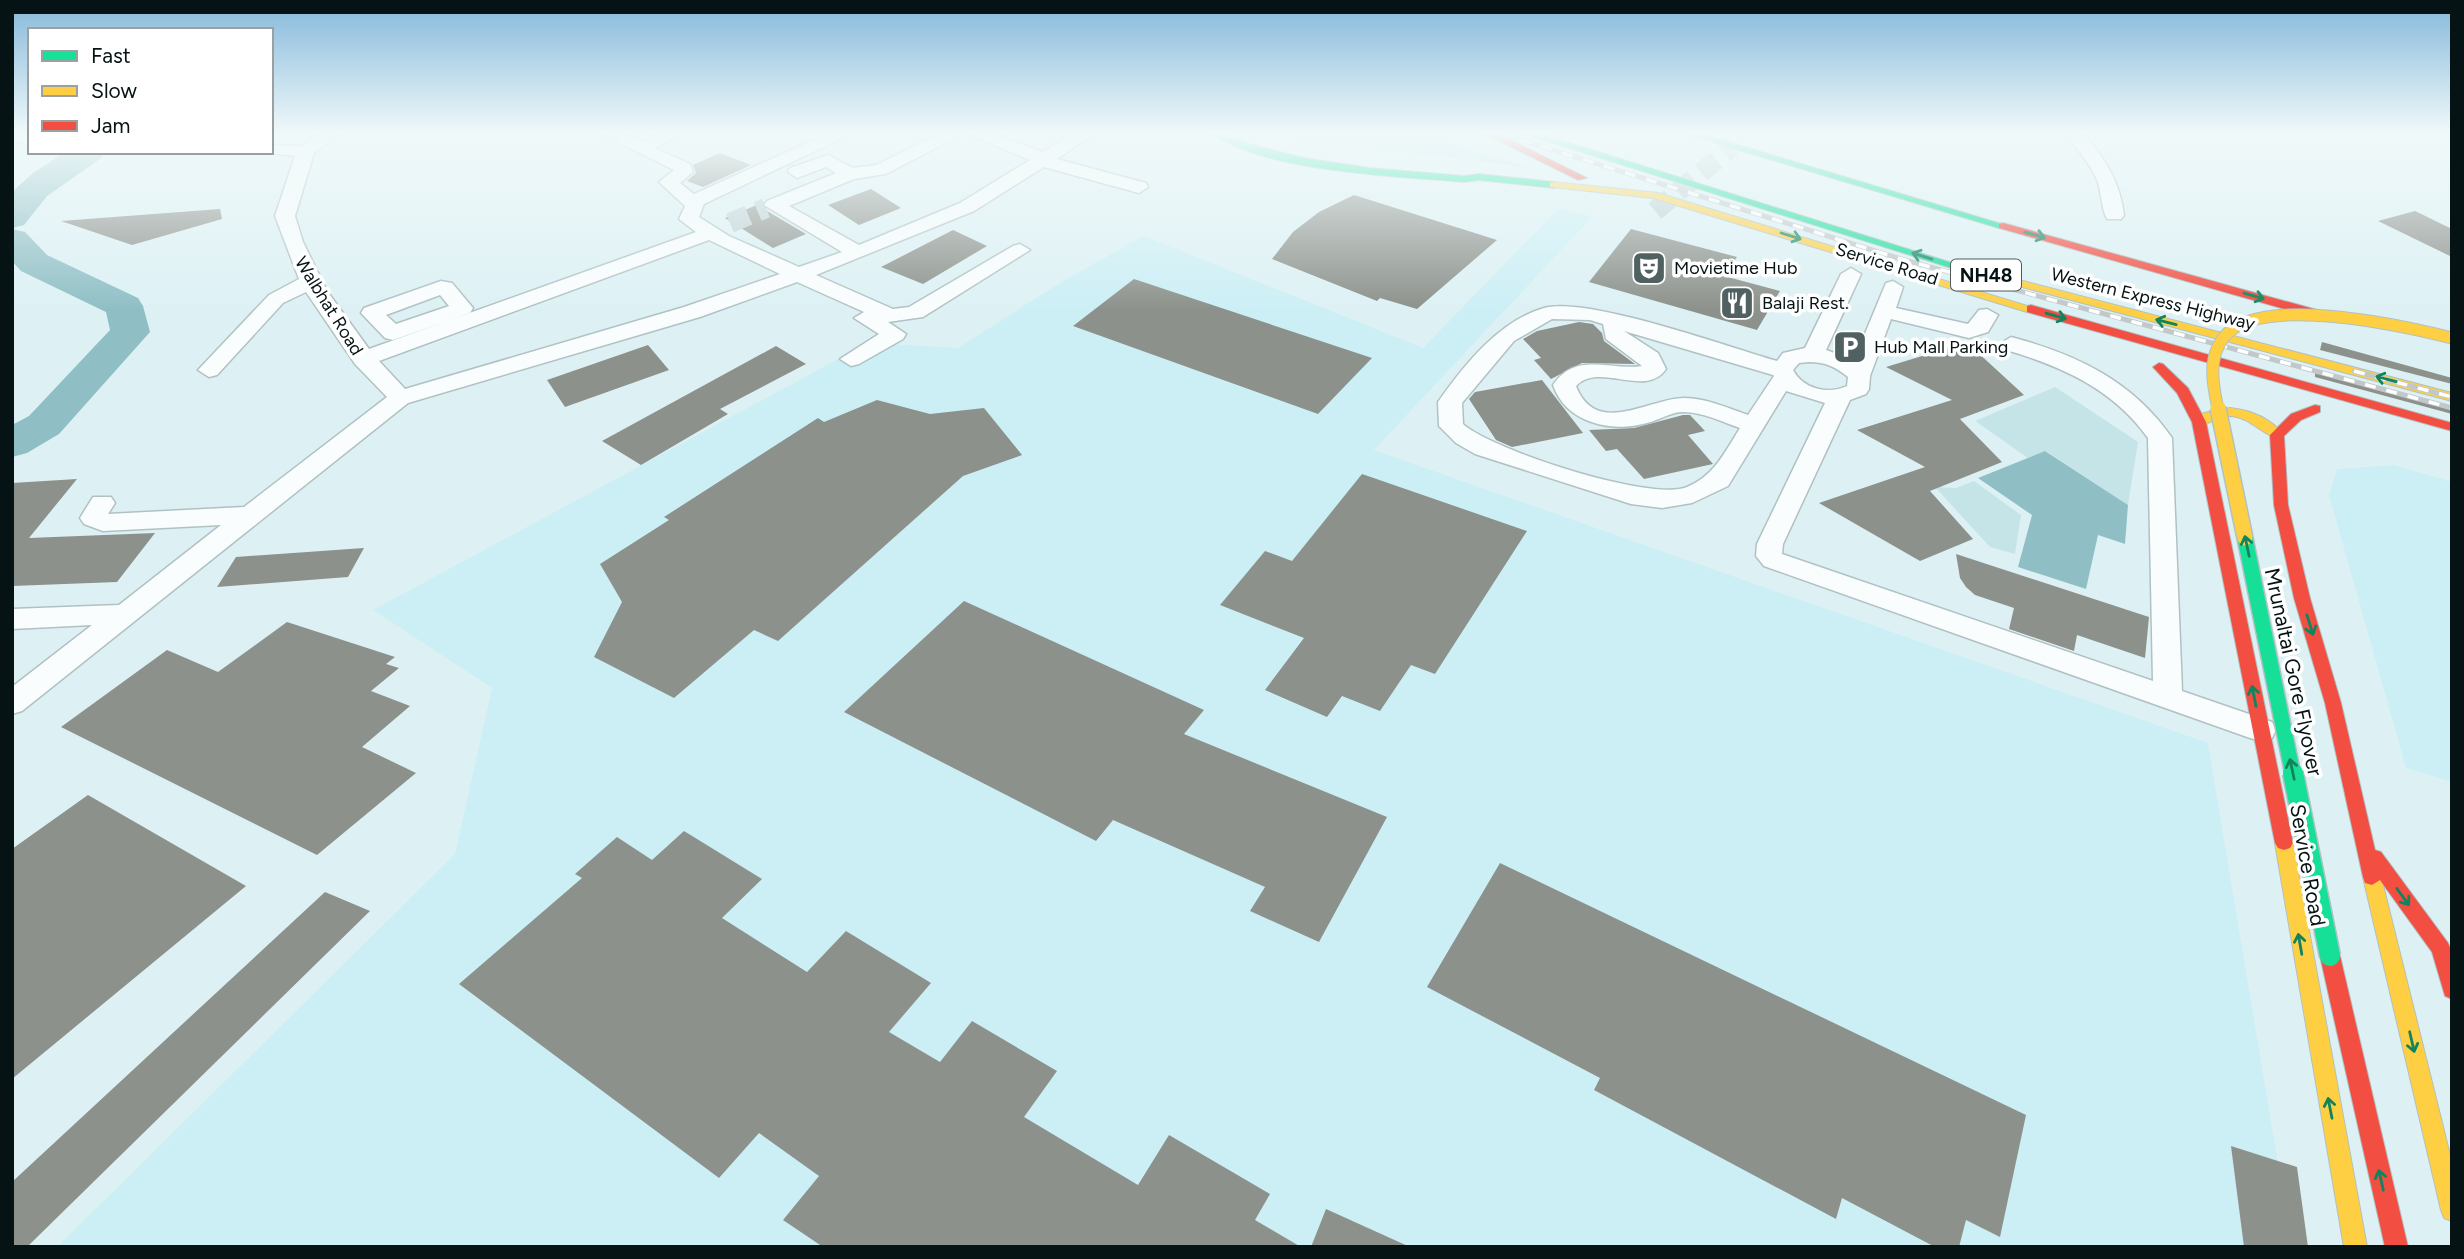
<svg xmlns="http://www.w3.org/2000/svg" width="2464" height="1259" viewBox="0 0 2464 1259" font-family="Figtree,sans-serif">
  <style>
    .built { fill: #cceff5 }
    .green { fill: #c5e4e8 }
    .water { fill: #8fbfc5 }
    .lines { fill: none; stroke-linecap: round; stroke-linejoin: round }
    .river { fill: #8fbfc5; fill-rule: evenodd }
    .building { fill: #8c918b }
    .street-tunnel { stroke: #bdd0d2; stroke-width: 20; stroke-dasharray: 20 10; stroke-linecap: butt }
    .street-casing { stroke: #b1c1c3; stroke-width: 3 }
    .fast-casing { stroke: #b1c1c3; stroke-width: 2 }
    .slow-casing { stroke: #b1c1c3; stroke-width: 2 }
    .jam-casing { stroke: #b1c1c3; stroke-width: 2 }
    .street { fill: #fafdfd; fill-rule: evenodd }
    .fast { fill: #16e098; fill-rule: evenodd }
    .slow { fill: #ffcf43; fill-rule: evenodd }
    .jam { fill: #f24e42; fill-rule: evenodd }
    .rail-casing { stroke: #c2c7c9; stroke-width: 5 }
    .rail { stroke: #fff; stroke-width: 3.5; stroke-dasharray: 11; stroke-linecap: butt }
    .fast-bridge-far1-casing { stroke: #b1c1c3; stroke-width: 18; stroke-linecap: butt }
    .fast-bridge-casing { stroke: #b1c1c3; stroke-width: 23; stroke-linecap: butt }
    .slow-bridge-far1-casing { stroke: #b1c1c3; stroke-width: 13; stroke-linecap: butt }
    .slow-bridge-casing { stroke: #b1c1c3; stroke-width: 18; stroke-linecap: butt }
    .fast-bridge-far1 { stroke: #16e098; stroke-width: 15 }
    .fast-bridge { stroke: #16e098; stroke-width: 20 }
    .slow-bridge-far1 { stroke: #ffcf43; stroke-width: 11 }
    .slow-bridge { stroke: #ffcf43; stroke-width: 15 }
    .oneway { stroke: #0f845d }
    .labels { text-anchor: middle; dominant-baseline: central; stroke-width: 7; stroke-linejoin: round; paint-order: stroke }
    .far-street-label { font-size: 18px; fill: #061314; stroke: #fff }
    .far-poi-label { font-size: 18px; fill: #061314; stroke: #fff; text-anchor: start }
    .shield { fill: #fff; stroke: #515a5a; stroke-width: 2 }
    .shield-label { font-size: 19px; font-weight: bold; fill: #061314 }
    .street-label { font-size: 21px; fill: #061314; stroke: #fff }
  </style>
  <rect width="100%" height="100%" fill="#ddf1f4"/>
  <path class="built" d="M1559 208 1592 217 1374 450 2208 743 2292 1247H57L455 854 492 688 373 610 868 343 958 348 1068 278 1144 236 1423 348Z
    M2394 465 2452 482V782L2406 768 2329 495 2337 469Z"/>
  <path class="green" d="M1279 133H1415L1531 168 1277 136Z
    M2055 387 2138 442 2128 505 2046 451 2028 458 1975 421Z
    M1974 481 2021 515 2015 554 1990 547 1935 487 1956 488Z"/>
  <path class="water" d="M2045 451 2128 505 2125 544 2098 535 2086 589 2018 567 2032 515 1978 478Z"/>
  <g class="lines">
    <path class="river" d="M65 152H104L100 159 47 196 24 225 12 228V192L33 173Z
      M12 229 25 232 47 255 138 298 143 306 150 332 59 434 27 453 12 457V425L29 416 110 330 106 312 21 271 12 261Z"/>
  </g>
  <path class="building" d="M720 153 751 165 703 187 687 181 696 173 693 165Z
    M871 189 901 208 859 225 828 205Z
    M1354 195 1497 240 1417 309 1380 298 1377 301 1272 259 1293 232 1319 212Z
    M757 205 806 234 773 248 725 218Z
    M220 209 222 219 132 245 61 221Z
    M2415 211 2452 229V257L2378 221Z
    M1631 229 1737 257 1724 276 1780 291 1757 330 1589 282Z
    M953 230 987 246 923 284 881 267Z
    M1134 279 1372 358 1318 414 1073 326Z
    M1579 322 1593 324 1602 333 1604 341 1635 364 1582 363 1551 379 1534 360 1541 358 1523 339 1537 331Z
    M2322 342 2452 378V384L2320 350Z
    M648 345 669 370 565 407 547 380Z
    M1958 345 1975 350 2024 395 1960 419 2002 462 1930 491 1973 539 1920 561 1819 503 1925 467 1857 430 1952 400 1886 367Z
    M776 346 806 364 720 409 728 414 641 465 602 441Z
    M2315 373 2452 408V414L2315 377Z
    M1542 380 1583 433 1512 447 1496 440 1469 399 1475 392Z
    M877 400 930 414 984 408 1022 455 963 476 778 641 754 630 674 698 594 657 622 602 600 564 669 520 664 517 818 418 824 422Z
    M1683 415H1690L1705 431 1688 435 1713 464 1644 479 1617 449 1606 451 1589 430 1634 428Z
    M1362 474 1527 531 1435 674 1411 665 1380 711 1342 696 1327 717 1265 690 1304 638 1220 605 1265 551 1292 561Z
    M77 479 29 538 155 533 117 582 12 586V483Z
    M364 548 348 577 217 587 236 557Z
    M1956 554 2149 617 2145 658 2077 635 2074 651 2009 629 2014 608 1975 595 1966 587 1960 578Z
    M964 601 1204 710 1184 734 1387 817 1319 942 1250 911 1265 887 1113 820 1096 841 844 712Z
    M287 622 395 657 386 664 399 668 371 691 410 706 362 747 416 773 317 855 61 727 167 650 218 672Z
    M88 795 246 886 12 1079V849Z
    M684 831 762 879 722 918 807 972 846 931 931 983 889 1032 940 1062 972 1021 1057 1071 1024 1117 1138 1185 1169 1135 1270 1194 1255 1220 1301 1247H823L783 1220 819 1176 759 1133 719 1178 459 984 582 878 575 874 617 837 652 860Z
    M1500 863 2026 1115 2000 1237 1966 1220 1959 1247H1935L1842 1198 1836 1219 1594 1090 1600 1078 1427 987Z
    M325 892 370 911 27 1247H12V1182Z
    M2231 1146 2297 1167 2308 1247H2244Z
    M1326 1209 1410 1247H1311Z"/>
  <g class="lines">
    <path class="street-tunnel" d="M1655 211 1732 147
      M730 223 766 208"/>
    <g class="street-casing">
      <path id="street" d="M12 133 30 134V144L12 141Z
        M319 133H339L314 153 295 216 303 242 327 291 369 349 696 232 679 219 685 206 659 182 674 170 599 133H622L641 142 659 133H683L655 148 690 164 693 172 680 183 694 194 829 133H853L704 204 699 217 729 236 799 267 842 252 764 205 767 201 836 173 826 167 797 178 788 172 790 168 828 155 853 168 876 165 942 133H965L886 174 854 179 789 206 859 245 960 203 1030 160 966 133H992L1043 152 1073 133H1094L1057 159 1146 183 1148 187 1139 193 1044 167 974 211 816 275 893 309 909 307 1013 246 1020 244 1030 250 923 317 888 322 906 334 903 339 859 364 851 366 840 359 879 334 854 318 864 312 797 282 700 317 408 403 22 711 12 714V687L92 625 12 629V609L119 605 221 525 103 531 84 524 80 518 93 497H111L115 503 108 514 244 507 387 397 355 364 306 292 283 303 217 375 209 377 198 370 269 295 299 279 275 216 295 156 264 152H271V145L302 146ZM709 240 780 274 684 307 405 389 379 361Z
        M2065 133H2083C2105 158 2120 182 2124 215L2121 219H2107C2101 208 2102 193 2097 180 2090 162 2076 149 2065 133Z
        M1851 268 1861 274 1826 350 1854 360 1886 283 1893 281 1903 287 1896 308 1968 324 1979 310 1987 309 1998 315 1988 332 1969 338 1891 319 1870 376 1869 389 1866 394 1850 400 1783 544 1782 554 2153 681 2148 438C2112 388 2061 366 2003 349L2000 344 2011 337C2076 354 2133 381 2172 438L2182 691 2272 722 2276 730 2272 738 2261 741 2250 738 1764 566 1756 556 1757 544 1825 403 1786 391 1728 486 1692 503 1662 508 1631 504 1475 454 1456 443 1439 426 1438 402C1464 365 1499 321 1544 308 1587 296 1728 347 1777 361L1783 353 1805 348 1841 274ZM1552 319 1590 320 1603 324 1606 339 1642 366C1609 371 1576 351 1553 385 1566 423 1611 433 1647 423 1659 420 1671 412 1683 412 1703 412 1722 422 1740 428 1725 452 1714 476 1687 487 1651 502 1492 450 1463 424L1462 403 1514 341ZM1624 331 1773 375 1774 376 1748 415C1728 408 1706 398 1684 398 1650 398 1596 438 1576 386 1599 361 1646 399 1666 369L1658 353ZM1809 362C1825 362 1836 367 1848 377L1847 386C1828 395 1803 389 1793 370L1799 363Z
        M441 281 452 283 473 308 470 313 393 340 385 338 361 313 364 308ZM440 295 449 306 396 324 386 315Z"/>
    </g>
    <g class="fast-casing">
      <path id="fast" d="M1211 133H1225L1246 143 1304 158 1370 168 1464 176 1479 174 1554 182 1559 185 1554 188 1479 180 1464 182C1398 176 1265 172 1211 133Z
        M1521 133H1538L1968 268 1958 270Z
        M1682 133H1699L2008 226 1999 228Z"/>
    </g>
    <g class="slow-casing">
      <path id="slow" d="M1554 182 1658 193 2037 309 2035 312H2027L1653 198 1550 187V183Z
        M1962 265 2452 393V401L1958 270V266Z
        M2230 408C2251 410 2270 418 2284 435L2282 438C2267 440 2251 417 2231 416 2218 416 2211 423 2199 426L2192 422 2204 413Z
        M2284 836 2290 838 2293 843 2367 1247H2344L2275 843 2278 838Z
        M2372 869 2379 871 2381 877 2452 1163V1221L2444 1218 2441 1210 2363 877 2365 871Z"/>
    </g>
    <g class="jam-casing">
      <path id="jam" d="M1483 133H1497L1587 178 1578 180Z
        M2003 223 2328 313 2330 316 2328 319H2320L1999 228V224Z
        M2031 305 2452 423V431L2027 312V306Z
        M2159 363 2163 364 2188 388 2206 422 2293 843 2290 848 2284 850 2278 848 2275 843 2192 422 2177 393 2153 367Z
        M2315 405 2320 406V412L2301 420 2284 436 2288 505 2310 598 2341 703 2375 850 2381 852 2448 943 2452 953V999L2445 996 2432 952 2380 880 2372 885 2365 883 2363 877 2325 703 2294 598 2274 505 2270 435 2291 414Z
        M2330 947 2337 950 2340 956 2408 1247H2385L2320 956 2323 950Z"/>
    </g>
    <use href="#street" class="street"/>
    <use href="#fast" class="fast"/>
    <use href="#slow" class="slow"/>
    <use href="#jam" class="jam"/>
    <g class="rail-casing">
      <path id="rail" d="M1499 133 1901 259 2452 408
        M2354 371 2452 397"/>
    </g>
    <use href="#rail" class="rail"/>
    <g class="fast-bridge-far1-casing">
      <path id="fast-bridge-far1" d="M2245 538 2293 775"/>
    </g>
    <g class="fast-bridge-casing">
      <path id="fast-bridge" d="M2293 773 2330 956"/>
    </g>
    <g class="slow-bridge-far1-casing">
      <path id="slow-bridge-far1" d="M2218 409C2213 386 2207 358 2224 337 2259 293 2404 326 2452 338"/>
    </g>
    <g class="slow-bridge-casing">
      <path id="slow-bridge" d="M2218 408 2245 538"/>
    </g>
    <use href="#fast-bridge-far1" class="fast-bridge-far1"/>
    <use href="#fast-bridge" class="fast-bridge"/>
    <use href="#slow-bridge-far1" class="slow-bridge-far1"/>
    <use href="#slow-bridge" class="slow-bridge"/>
  </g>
  <defs><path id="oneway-shaft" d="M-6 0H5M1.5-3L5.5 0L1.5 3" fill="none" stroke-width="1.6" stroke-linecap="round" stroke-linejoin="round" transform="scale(1.75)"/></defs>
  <g class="oneway">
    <use href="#oneway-shaft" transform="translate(2035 235) rotate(16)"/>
    <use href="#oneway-shaft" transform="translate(1791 236) rotate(17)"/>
    <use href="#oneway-shaft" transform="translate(1922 256) rotate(-163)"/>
    <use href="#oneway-shaft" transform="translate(2254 296) rotate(16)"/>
    <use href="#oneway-shaft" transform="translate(2056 316) rotate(16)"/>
    <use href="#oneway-shaft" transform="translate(2166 322) rotate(-166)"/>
    <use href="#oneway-shaft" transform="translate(2386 379) rotate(-165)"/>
    <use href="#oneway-shaft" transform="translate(2247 546) rotate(-102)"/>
    <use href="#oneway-shaft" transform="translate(2310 625) rotate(73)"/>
    <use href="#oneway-shaft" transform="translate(2254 696) rotate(-101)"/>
    <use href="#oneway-shaft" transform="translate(2292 769) rotate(-102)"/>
    <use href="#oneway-shaft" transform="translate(2403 897) rotate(54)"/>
    <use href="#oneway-shaft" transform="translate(2300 944) rotate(-100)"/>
    <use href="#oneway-shaft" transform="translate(2412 1042) rotate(77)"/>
    <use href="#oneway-shaft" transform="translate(2330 1108) rotate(-101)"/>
    <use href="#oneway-shaft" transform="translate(2381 1180) rotate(-103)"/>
  </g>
  <linearGradient id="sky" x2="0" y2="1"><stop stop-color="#84b8da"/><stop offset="0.43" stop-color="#f0f9fa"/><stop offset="1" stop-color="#f0f9fa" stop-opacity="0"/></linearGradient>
  <rect width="2464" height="310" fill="url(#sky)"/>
  <defs>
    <g id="theatre-square" transform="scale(1.75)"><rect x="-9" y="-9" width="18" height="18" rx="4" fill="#516162" stroke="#fff"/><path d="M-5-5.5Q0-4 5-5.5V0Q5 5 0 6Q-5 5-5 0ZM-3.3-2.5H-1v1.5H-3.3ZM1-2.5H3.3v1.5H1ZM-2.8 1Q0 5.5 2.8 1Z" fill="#fff"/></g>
    <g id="restaurant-square" transform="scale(1.75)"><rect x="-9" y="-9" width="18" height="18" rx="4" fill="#516162" stroke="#fff"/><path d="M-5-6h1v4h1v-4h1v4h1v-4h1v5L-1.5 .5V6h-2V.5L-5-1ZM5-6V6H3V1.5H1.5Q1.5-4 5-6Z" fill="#fff"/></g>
    <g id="parking-square" transform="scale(1.75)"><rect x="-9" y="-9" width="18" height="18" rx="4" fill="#516162" stroke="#fff"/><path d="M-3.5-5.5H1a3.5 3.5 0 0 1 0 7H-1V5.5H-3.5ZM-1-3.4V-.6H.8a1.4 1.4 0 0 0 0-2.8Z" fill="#fff"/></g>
  </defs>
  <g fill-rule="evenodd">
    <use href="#theatre-square" x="1649" y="268"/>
    <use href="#restaurant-square" x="1737" y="303"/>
    <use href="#parking-square" x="1850" y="347"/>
  </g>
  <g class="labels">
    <g class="far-street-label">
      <text transform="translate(1887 264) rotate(17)">Service Road</text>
      <text transform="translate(2153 299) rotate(14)">Western Express Highway</text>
      <text transform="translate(329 306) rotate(58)">Walbhat Road</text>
    </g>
    <g class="far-poi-label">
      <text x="1674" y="268">Movietime Hub</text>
      <text x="1762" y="303">Balaji Rest.</text>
      <text x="1874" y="347">Hub Mall Parking</text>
    </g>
    <rect class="shield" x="1951" y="259.5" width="70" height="31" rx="5"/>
    <g class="shield-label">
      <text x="1986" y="275">NH48</text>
    </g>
    <g class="street-label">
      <text transform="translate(2294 672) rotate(78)">Mrunaltai Gore Flyover</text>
      <text transform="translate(2308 865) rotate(80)">Service Road</text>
    </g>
  </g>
  <rect width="2464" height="1259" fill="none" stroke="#061314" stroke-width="28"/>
  <rect x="28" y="28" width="245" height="126" fill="#ffffff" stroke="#9ba1a1" stroke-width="2"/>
  <rect x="42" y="51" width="35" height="10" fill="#16e098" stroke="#9ba1a1" stroke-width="2"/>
  <text x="91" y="63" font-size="21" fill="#061314">Fast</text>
  <rect x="42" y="86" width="35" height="10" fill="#ffcf43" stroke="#9ba1a1" stroke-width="2"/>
  <text x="91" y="98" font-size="21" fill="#061314">Slow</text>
  <rect x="42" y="121" width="35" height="10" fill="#f24e42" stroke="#9ba1a1" stroke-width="2"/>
  <text x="91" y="133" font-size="21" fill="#061314">Jam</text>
</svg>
